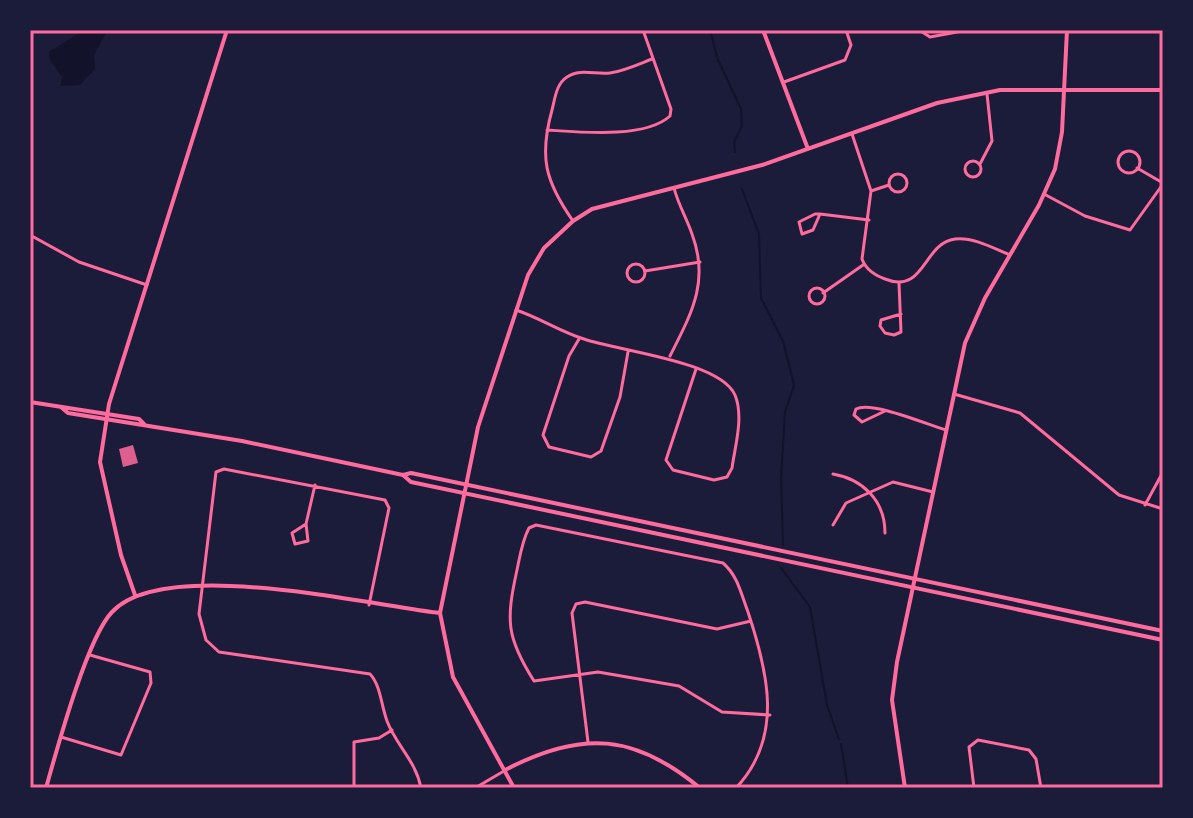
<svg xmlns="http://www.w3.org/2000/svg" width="1193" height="818" viewBox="0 0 1193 818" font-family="Barlow,sans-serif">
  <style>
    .water { fill: #12122b }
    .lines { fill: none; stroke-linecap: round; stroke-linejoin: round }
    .stream { stroke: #12122b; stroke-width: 2 }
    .building { fill: #dd5f8e }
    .minor { stroke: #ff6b9d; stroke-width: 3 }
    .tertiary { stroke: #ff6b9d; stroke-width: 4 }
    .secondary { stroke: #ff6b9d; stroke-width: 4 }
    .neatline { fill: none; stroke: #ff6b9d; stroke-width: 3 }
  </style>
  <rect width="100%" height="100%" fill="#1b1b3a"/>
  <path class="water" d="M84 30H105L106 33 94 55 95 69 80 85 60 86 62 77 50 60 49 52Z"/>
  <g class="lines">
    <path class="stream" d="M710 30 718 60 741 109 742 126 734 142 735 152
      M742 189 759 234 761 298 783 341 794 385 785 412 781 479 783 545
      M781 568 810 607 827 705 839 739
      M841 744 848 788"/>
  </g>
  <path class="building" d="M133 445 138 463 123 467 119 449Z"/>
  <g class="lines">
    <path class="minor" d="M919 30 930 37 968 30
      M784 82 845 60 851 45 846 30
      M547 130C579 132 645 139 670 116L671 109 643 30
      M852 134 871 191 862 259C866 270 875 275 885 279 925 295 923 243 955 239 974 237 993 248 1010 255
      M1118 162a11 11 0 1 1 22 0a11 11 0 1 1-22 0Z
      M965 169a8 8 0 1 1 16 0a8 8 0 1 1-16 0Z
      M980 164 992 141 987 94
      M1137 168 1163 183
      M889 183a9 9 0 1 1 18 0a9 9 0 1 1-18 0Z
      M871 191 889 185
      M1044 194 1085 216 1130 230 1163 184
      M815 214H820L813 230 802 234 799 222Z
      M820 214 869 220
      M573 221C545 181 539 157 552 110 555 99 556 84 567 77 580 68 596 75 610 73 624 71 639 64 652 59
      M30 235 79 262 147 285
      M627 273a9 9 0 1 1 18 0a9 9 0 1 1-18 0Z
      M645 271 700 262
      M899 283 901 332 894 335 885 333 880 326 881 320 901 314
      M809 296a8 8 0 1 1 16 0a8 8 0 1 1-16 0Z
      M823 293 863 265
      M516 310C540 318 561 332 584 339 618 351 720 361 735 395 744 417 735 446 732 468L727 477 714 480 673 470 666 460 696 369
      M579 339 569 356 543 435 549 447 591 457 601 451 620 397 628 352
      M670 356C691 314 710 282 692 234 687 219 678 204 674 188
      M954 394 1020 413 1119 495 1163 509
      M885 411 862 422 854 415 856 409C872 401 926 424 946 430
      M833 474C862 479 885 500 885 533
      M1145 505 1163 472
      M306 524 308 541 295 544 292 533Z
      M306 524 315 485
      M833 525 846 503 893 482 933 492
      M369 605 389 508 385 500 224 469 216 472 199 614 206 640 219 652 370 674C381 686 381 705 387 721 396 745 416 761 421 788
      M61 737 121 755 151 683 150 672 90 655
      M588 742 572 613 576 604 585 602 717 629 751 621
      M354 788V742L379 738 392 730
      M475 788 504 771
      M736 788C784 737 768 672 748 612 741 594 738 576 723 563L536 525 529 528C522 541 520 556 517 570 506 620 506 637 534 681L598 672 679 686 722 712 770 715
      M974 788 969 747 978 740 1029 750 1036 759 1041 788"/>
    <path class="tertiary" d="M763 30 808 149
      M135 595 121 555 100 462 109 404 227 30
      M507 769C582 730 635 734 700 788
      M46 788C57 749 87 638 112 612 164 556 368 605 440 613
      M514 788 453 677 440 613 478 427 528 275 544 248 573 221 592 209 762 165 937 103 1000 90H1163
      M905 788 892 700 897 662 965 343 985 298 1039 205 1055 169 1062 132 1067 30"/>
    <path class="secondary" d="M30 402 139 419 144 424
      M61 407 68 413 242 441 403 475 411 473 1163 631
      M403 475 411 482 1163 640"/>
  </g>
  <rect width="1193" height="818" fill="none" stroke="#1b1b3a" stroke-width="64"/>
  <rect x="32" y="32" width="1129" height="754" class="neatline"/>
</svg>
